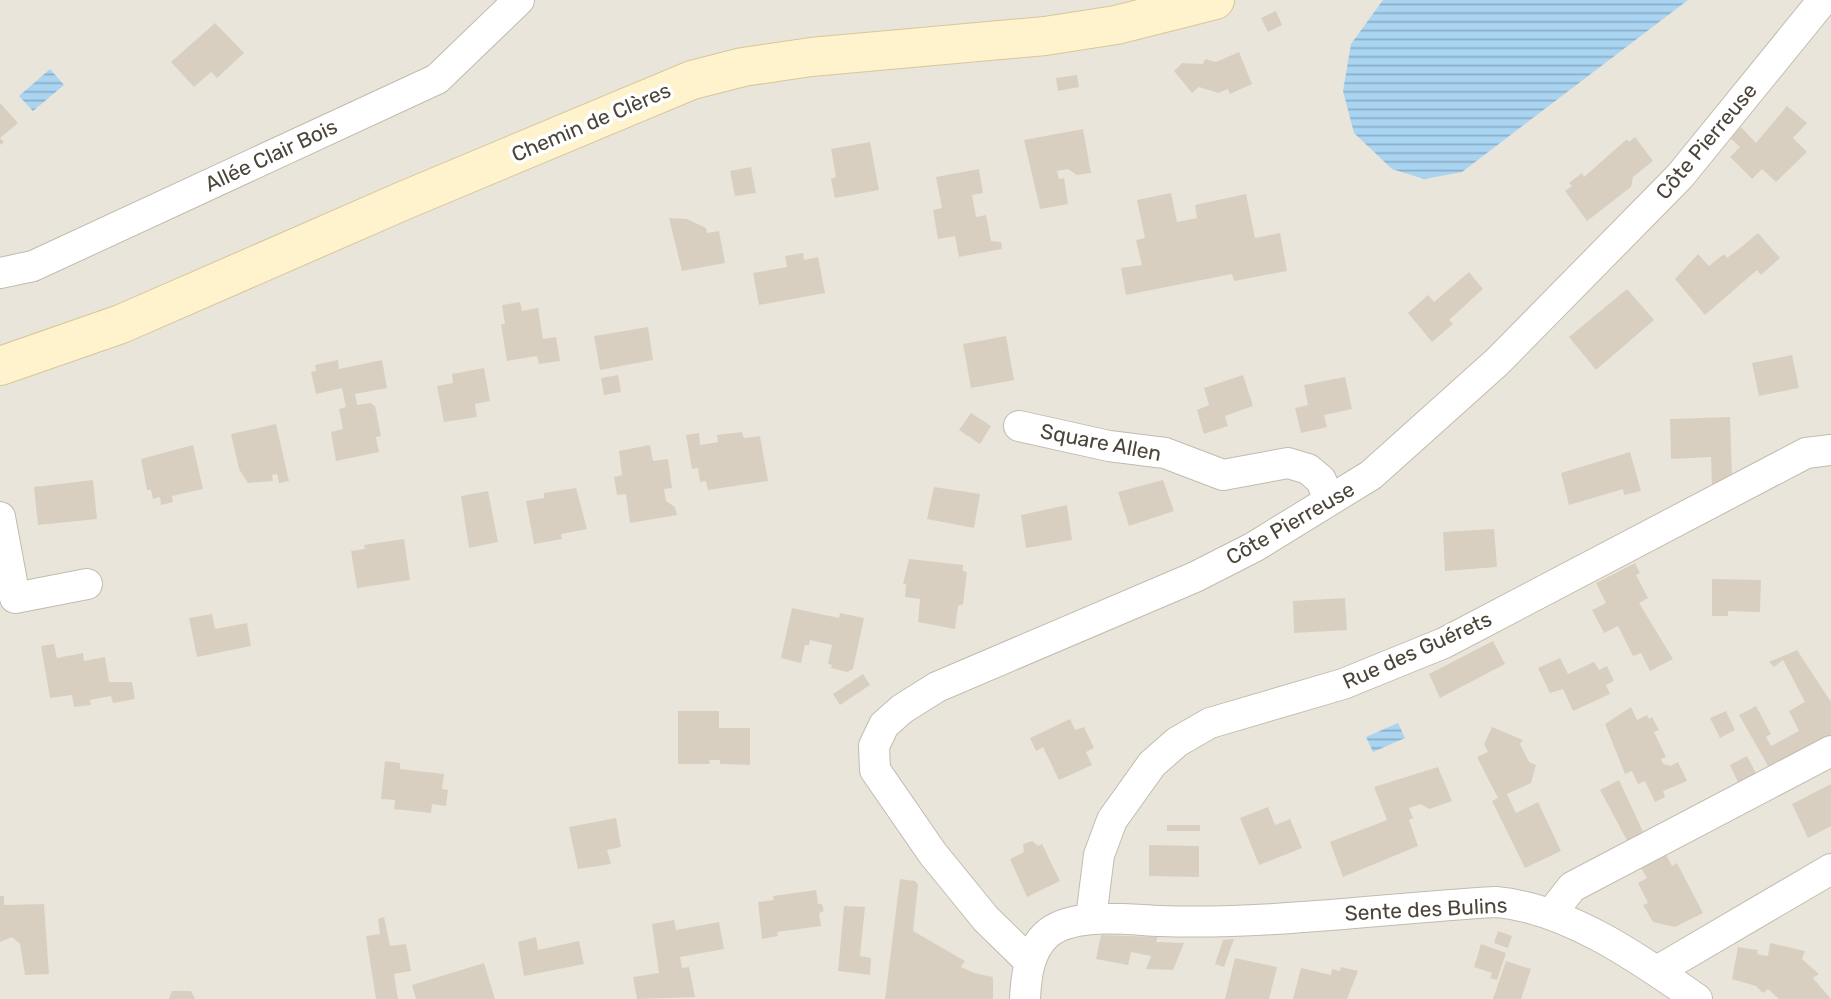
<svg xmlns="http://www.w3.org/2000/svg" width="1831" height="999" viewBox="0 0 1831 999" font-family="Rubik,sans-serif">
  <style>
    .residential { fill: #eae5da }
    .water { fill: url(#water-rules) }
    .building { fill: #d8cfc1 }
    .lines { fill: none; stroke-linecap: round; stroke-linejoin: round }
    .street-casing { stroke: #c2bbae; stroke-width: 32 }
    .secondary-casing { stroke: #d6c79b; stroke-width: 40 }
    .street { stroke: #fff; stroke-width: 30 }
    .secondary { stroke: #fff3cd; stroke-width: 38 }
    .labels { text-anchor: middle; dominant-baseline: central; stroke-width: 7; stroke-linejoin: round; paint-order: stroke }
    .street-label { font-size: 21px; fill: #4b4439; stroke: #fff }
  </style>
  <defs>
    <pattern id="water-rules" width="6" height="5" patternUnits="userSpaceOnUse" patternTransform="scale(1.75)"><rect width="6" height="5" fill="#a9d4f2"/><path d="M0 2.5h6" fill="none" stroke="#8caec5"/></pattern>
  </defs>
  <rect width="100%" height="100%" fill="#f6f3ec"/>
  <path class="residential" d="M0 0H1831V999H0Z"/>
  <path class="water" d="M1383 0H1688L1462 172 1424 179 1392 169 1354 133 1343 91 1351 44Z
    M50 69 64 85 33 111 19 96Z
    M1398 723 1405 738 1373 752 1366 737Z"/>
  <path class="building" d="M1276 11 1282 25 1268 32 1261 18Z
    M215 23 244 53 217 78 211 72 194 87 171 62Z
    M1239 52 1252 84 1230 94 1228 89 1218 93 1199 87 1192 93 1174 71 1182 63 1203 64 1205 59 1216 62Z
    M1077 75 1079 87 1058 91 1056 78Z
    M0 103 18 123 0 138 4 142 0 145Z
    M1787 106 1807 123 1793 138 1807 152 1776 182 1762 169 1752 179 1730 157 1740 147 1730 138 1741 127 1756 143Z
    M1083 129 1091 173 1077 175 1068 169 1057 171 1059 179 1064 178 1068 204 1040 209 1024 140Z
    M1635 137 1653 161 1633 177 1631 187 1587 221 1565 191 1572 186 1569 183 1582 173 1584 177 1627 139 1629 142Z
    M870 142 879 190 835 198 831 179 836 177 831 149Z
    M751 167 756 193 735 196 730 171Z
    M979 169 983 193 972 195 976 217 986 215 991 241 1001 242 1002 249 959 257 955 236 938 239 933 210 942 208 936 177Z
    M1171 193 1177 222 1197 218 1195 205 1246 194 1255 238 1280 233 1287 271 1234 281 1232 274 1126 295 1121 268 1142 265 1136 240 1145 238 1137 200Z
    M669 218 687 219 706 228 707 233 719 231 725 263 682 271Z
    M1758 233 1780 258 1761 275 1757 270 1705 315 1675 279 1698 254 1709 266 1724 254 1727 258 1739 249Z
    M803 253 804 260 818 257 825 293 759 305 753 273 787 267 785 256Z
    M1469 272 1483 289 1449 320 1453 324 1432 342 1408 313 1428 295 1434 302Z
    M1627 289 1654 320 1596 370 1569 337Z
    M520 302 522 311 538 308 543 339 556 337 560 361 539 364 537 356 507 361 501 324H505L502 305Z
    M648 327 653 360 600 370 594 336Z
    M1006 336 1014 380 971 388 963 344Z
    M1792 355 1799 388 1759 396 1752 363Z
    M338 360 339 369 382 360 387 388 355 394 357 405 370 403 375 406 381 436 376 437 379 452 336 461 331 432 343 429 339 409 346 407 342 388 316 394 311 372 316 371 315 365Z
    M484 368 490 401 475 404 477 417 444 422 437 386 453 383 452 374Z
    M618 375 621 392 604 395 601 378Z
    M1243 375 1253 406 1225 416 1228 426 1204 434 1197 410 1209 405 1204 388Z
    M1345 377 1352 409 1324 415 1327 427 1301 433 1295 408 1308 405 1304 385Z
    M971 413 991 426 980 444 959 430Z
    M1730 417 1732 477 1712 487 1711 457 1671 459 1670 419Z
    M276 424 289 481 279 483 277 474 272 475 273 481 248 483 239 469 231 434Z
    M742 432 744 438 760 436 768 481 708 490 706 481 700 482 698 468 692 469 686 435 699 433 700 445 718 442 717 435Z
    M193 445 203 489 172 496 173 502 161 505 160 497 153 499 151 490H147L141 459Z
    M650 445 653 461 668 459 672 488 664 489 666 501 675 507 677 515 630 523 626 494 617 495 614 477 622 475 619 451Z
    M1630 452 1641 491 1624 495 1623 489 1569 505 1561 473Z
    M93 480 97 519 38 525 34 487Z
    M1163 480 1174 511 1129 526 1118 492Z
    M934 487 980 494 974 528 927 519Z
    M576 488 587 529 561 534 562 539 534 544 526 501 544 498V493Z
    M488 491 498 542 469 548 461 496Z
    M1067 505 1072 540 1026 548 1021 515Z
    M1494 529 1497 567 1445 571 1443 532Z
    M404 539 410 580 357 588 351 551 365 549 364 545Z
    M909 559 963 565V571L967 572 963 604 958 606 955 629 918 622 920 599 905 597 906 584H903Z
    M1635 563 1640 573 1636 575 1648 598 1639 603 1673 659 1650 671 1641 653 1633 656 1618 626 1604 633 1592 610 1606 603 1596 583Z
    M1712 579 1761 580 1760 612 1728 611V616H1712Z
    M1345 598 1347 630 1294 633 1293 601Z
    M792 608 839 618 840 613 864 618 853 669 847 672 831 668 832 665 828 664 832 645 810 640 809 645H805L801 663 781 658Z
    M212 614 215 629 247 623 251 646 197 657 189 618Z
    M1493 641 1505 664 1440 698 1429 674Z
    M54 644 57 658 83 653 84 661 105 657 109 682H132L135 699 113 703 111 696 90 700 91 705 74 707 72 695 50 698 41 646Z
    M1797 650 1831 702V743L1772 773 1739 715 1756 706 1771 734 1766 737 1771 746 1799 731 1789 711 1805 702 1783 660 1774 667 1769 662Z
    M1560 658 1568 674 1594 662 1599 670 1607 666 1614 681 1606 685 1610 694 1573 711 1563 689 1550 693 1538 668Z
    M863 674 870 685 840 705 833 694Z
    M1631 707 1637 720 1647 715 1649 719 1652 717 1659 730 1654 732 1666 757 1661 759 1663 764 1671 766 1678 762 1687 781 1663 791 1665 797 1655 802 1645 781 1638 784 1632 771 1625 774 1605 724Z
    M678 711H719V728H750V765L720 764V760H709L710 764H678Z
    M1726 711 1735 730 1720 738 1710 718Z
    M1070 719 1075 730 1084 727 1094 748 1086 752 1092 765 1059 780 1043 747 1036 751 1030 738Z
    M1492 727 1523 740 1520 744 1529 762 1536 765 1531 783 1507 794 1516 813 1538 802 1561 851 1525 868 1492 801 1498 798 1477 757 1488 752 1484 744Z
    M1747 756 1759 779 1741 789 1730 765Z
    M385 761 400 763V769L444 774 442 789 448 790 446 806 432 804 431 813 394 809 395 800 381 799Z
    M1438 767 1452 801 1429 809 1421 804 1409 808 1413 818 1409 820 1418 846 1343 877 1330 842 1387 820 1374 787Z
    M1619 780 1646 838 1630 846 1600 790Z
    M1831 784V826L1808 838 1792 804Z
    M1268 807 1275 825 1290 819 1302 848 1259 865 1240 818Z
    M616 818 621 847 607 850 611 864 578 869 569 827Z
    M1167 825H1200V831H1167Z
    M1032 841 1038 846 1042 844 1060 881 1027 897 1010 859 1024 852 1023 844Z
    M1149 845 1199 846V877L1149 876Z
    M1664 851 1672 866 1677 863 1703 913 1675 927 1653 922 1643 905 1648 903 1638 883 1647 878 1639 864Z
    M900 879 915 881 918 885 913 931 965 961 961 967 974 973 993 977V999H885Z
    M816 890 818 904H822L824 911 819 913 821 926 777 932 778 936 762 939 758 902 774 900 773 896Z
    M0 896H4V905L44 904 49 974 25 975 20 944 12 937 0 942Z
    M844 906 865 907 860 956 871 958 870 975 838 971Z
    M384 917 390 946 406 944 411 971 394 974 398 999H376L366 936 380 934 378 919Z
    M674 920 676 930 719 922 724 949 680 957 682 968 689 967 695 997 637 999 633 977 659 973 652 924Z
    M1498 931 1512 936 1508 948 1494 943Z
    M1101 935 1158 937 1156 942 1184 943 1173 970 1146 969 1151 956 1131 952 1128 965 1096 959Z
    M536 937 538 950 579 941 584 964 524 976 518 942Z
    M1234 939 1224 967 1215 964 1223 940Z
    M1770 943 1805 951 1802 959 1819 974 1813 978 1831 999H1779L1768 989 1763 993 1756 986 1732 979 1738 947 1758 950 1757 954 1768 956Z
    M1481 944 1506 953 1497 980 1490 978 1492 973 1474 967Z
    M1235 958 1277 967 1269 999H1225Z
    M1506 961 1531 969 1521 999H1493Z
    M484 963 495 999H416L412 985Z
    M1341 967 1358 971 1347 999H1293L1301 968 1331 975 1332 969 1340 971Z
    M172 991H191L195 999H169Z"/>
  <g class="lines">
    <g class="street-casing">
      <path id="street" d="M0 273 33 266 437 79 519 0
        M1019 426 1109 446 1165 453 1223 475 1288 463 1308 469 1321 480 1329 500
        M0 517 15 598 87 584
        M1551 914 1572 887 1831 751
        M1091 918 1099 855 1112 820 1152 764 1177 742 1210 723 1343 684 1444 643 1806 453 1831 450
        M1030 962 986 919 933 854 875 770 874 746 884 725 902 709 937 687 1195 577 1254 547 1371 475 1497 362 1680 176 1823 0
        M1657 971 1831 869
        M1025 999C1026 977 1029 951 1046 935 1072 911 1129 920 1160 921 1272 925 1384 908 1496 902 1567 908 1640 959 1697 999"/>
    </g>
    <g class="secondary-casing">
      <path id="secondary" d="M0 366 121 324 405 200 692 80 743 67 811 57 1045 36 1116 25 1215 0"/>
    </g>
    <use href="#street" class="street"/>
    <use href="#secondary" class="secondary"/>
  </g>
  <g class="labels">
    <g class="street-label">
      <text transform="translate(591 122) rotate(-23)">Chemin de Clères</text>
      <text transform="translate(1706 141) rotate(-50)">Côte Pierreuse</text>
      <text transform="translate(271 155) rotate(-25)">Allée Clair Bois</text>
      <text transform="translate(1101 442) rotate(11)">Square Allen</text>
      <text transform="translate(1290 523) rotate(-30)">Côte Pierreuse</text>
      <text transform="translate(1417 650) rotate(-24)">Rue des Guérets</text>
      <text transform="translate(1426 909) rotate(-3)">Sente des Bulins</text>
    </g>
  </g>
</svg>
